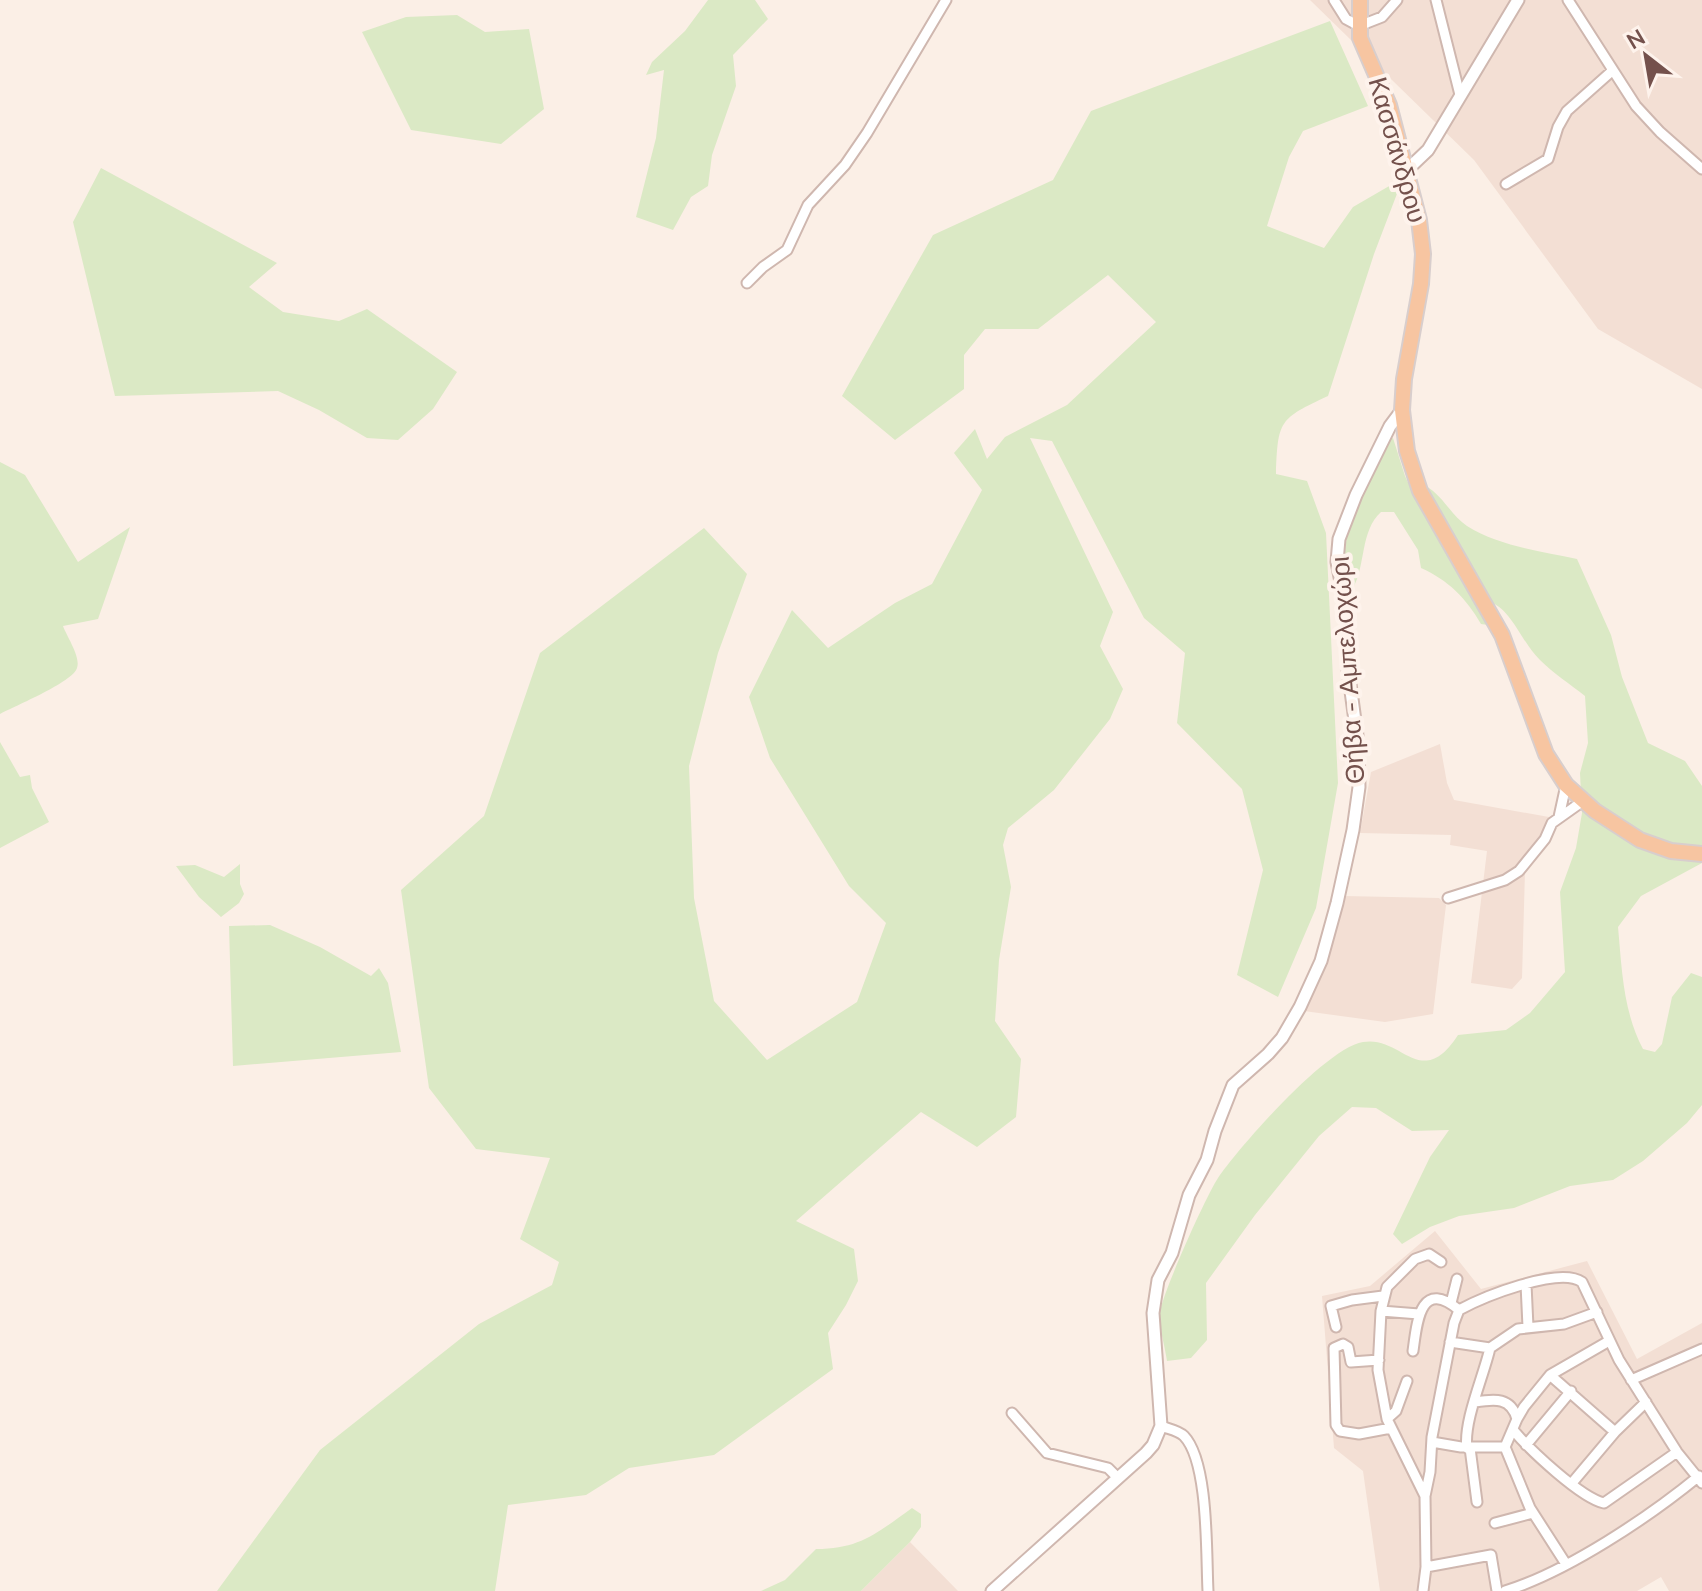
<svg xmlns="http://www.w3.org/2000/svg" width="1702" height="1591" viewBox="0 0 1702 1591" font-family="'Nunito Sans',sans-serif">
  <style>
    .residential { fill: #f3dfd4 }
    .green { fill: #dbe9c5 }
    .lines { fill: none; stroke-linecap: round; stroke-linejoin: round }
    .minor-casing { stroke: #cfb7af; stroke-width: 13 }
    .tertiary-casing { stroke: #cfb7af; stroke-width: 15 }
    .primary-casing { stroke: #d8cecd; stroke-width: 18 }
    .minor { stroke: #fff; stroke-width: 9 }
    .tertiary { stroke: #fff; stroke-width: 11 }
    .primary { stroke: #f7c5a1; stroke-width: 14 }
    .labels { text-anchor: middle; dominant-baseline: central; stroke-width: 8; stroke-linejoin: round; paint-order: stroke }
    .street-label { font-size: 26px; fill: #74514c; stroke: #fef3ec }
  </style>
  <rect width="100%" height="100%" fill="#fbefe6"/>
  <path class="residential" d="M1310 0H1702V389L1598 329 1474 160Z
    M1440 744 1447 783 1454 800 1549 817 1525 871 1522 978 1512 989 1471 983 1487 851 1450 845 1451 835 1360 833 1371 772Z
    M1344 896 1439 898 1446 905 1433 1014 1385 1022 1304 1011 1328 955Z
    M1435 1231 1481 1289 1587 1261 1637 1359 1702 1323V1591H1669L1661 1577 1637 1591H1380L1363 1471 1334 1448 1322 1296 1370 1286Z
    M910 1542 958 1591H861Z"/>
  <path class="green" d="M708 0H755L768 19 733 55 736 86 712 155 708 186 691 197 673 230 636 217 656 138 664 70 646 75 652 62 685 31Z
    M457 15 485 32 529 29 544 109 501 144 411 130 362 32 406 17Z
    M1330 21 1368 106 1303 131 1289 157 1267 226 1324 248 1353 207 1403 178 1374 254 1328 396C1279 419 1278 420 1276 474L1307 481 1326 533 1338 783 1316 908 1278 997 1237 975 1263 870 1242 789 1177 723 1185 653 1144 618 1052 441 1030 438 1113 612 1100 646 1123 689 1110 719 1054 790 1008 828 1003 845 1011 887 999 960 995 1021 1021 1059 1016 1117 977 1147 921 1112 796 1221 854 1249 858 1281 846 1305 828 1333 833 1369 714 1455 629 1468 586 1495 508 1505 495 1591H217L320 1450 479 1324 552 1285 559 1262 520 1239 550 1158 476 1149 429 1088 401 890 484 816 540 653 704 528 747 574 718 653 689 766 694 898 714 1001 767 1060 857 1002 886 923 849 886 770 758 749 697 792 610 828 648 895 603 932 584 982 490 954 453 975 429 987 459 1005 437 1067 405 1156 322 1108 275 1038 329H985L964 355V389L895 440 842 396 933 235 1053 180 1091 111Z
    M101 168 277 263 249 287 283 312 339 321 367 309 457 372 433 409 398 440 367 438 319 410 278 391 115 396 73 222Z
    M1393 438 1405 476 1415 497 1469 585 1488 625 1481 624C1466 598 1448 580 1421 568L1418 550 1394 512H1381C1360 531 1366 565 1353 588L1347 586C1334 535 1368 484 1389 440Z
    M0 462 25 475 78 562 130 527 98 619 63 626C67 637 81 657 77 668 73 682 15 706 0 714Z
    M1426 486C1443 496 1451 515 1467 526 1499 546 1540 551 1577 559L1611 635 1622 677 1648 743 1685 761 1702 786V863L1641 896 1618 927C1622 970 1623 1011 1643 1049L1655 1052 1662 1044 1672 997 1691 973 1702 977V1105L1687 1123 1643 1161 1613 1180 1570 1186 1514 1208 1459 1216 1430 1227 1402 1244 1393 1234 1430 1157 1449 1130 1412 1131 1376 1108 1352 1107 1319 1136 1255 1215 1206 1283 1207 1340 1191 1358 1167 1361C1165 1346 1159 1328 1160 1313 1161 1296 1207 1194 1218 1178 1240 1146 1326 1048 1363 1042 1402 1035 1421 1092 1458 1035L1506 1030 1530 1013 1565 972 1560 892 1576 848 1582 813 1580 773 1588 743 1585 696C1570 684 1553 673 1540 660 1522 643 1513 612 1491 602L1429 499Z
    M0 742 20 777 30 775 32 788 49 822 0 848Z
    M240 864V884L244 894 239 903 221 917 199 897 176 866 195 865 224 877Z
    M270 925 320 947 371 976 379 968 388 983 401 1052 233 1066 229 926Z
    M912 1508 921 1514V1527L910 1542 861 1591H761L785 1580 816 1549C860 1549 877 1533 912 1508Z"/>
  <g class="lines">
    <g class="minor-casing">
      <path id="minor" d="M1334 0 1346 19 1359 26 1382 17 1397 0
        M1436 0 1460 95
        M1568 0 1636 106 1660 132 1702 169
        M1506 184 1548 159 1558 127 1567 111 1612 71
        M747 283 763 267 787 250 808 205 845 165 867 133 946 0
        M1559 817 1566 785
        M1448 898 1505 880 1519 871 1545 839 1552 823 1583 801
        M1526 1284 1528 1327
        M1451 1303 1457 1279
        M1381 1311 1419 1314
        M1336 1327 1331 1306 1352 1300 1383 1296
        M1450 1342 1490 1348
        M1413 1351C1417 1322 1420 1278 1459 1310
        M1379 1360 1351 1362 1348 1347 1343 1344 1334 1348 1336 1425 1340 1431 1359 1434 1391 1428
        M1550 1375 1609 1341
        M1631 1380 1702 1349
        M1012 1413 1047 1453 1108 1468 1117 1477
        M1387 1419 1396 1411 1407 1381
        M1517 1419 1524 1407 1550 1375 1615 1432
        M1161 1426C1168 1429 1178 1430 1184 1436 1209 1462 1206 1554 1208 1591
        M1514 1431C1530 1450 1581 1498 1604 1503L1677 1452
        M1432 1442 1461 1447H1505L1517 1419C1511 1397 1495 1399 1475 1402
        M1526 1445 1571 1391
        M1505 1447 1530 1508 1566 1564
        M1467 1448C1463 1422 1484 1375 1490 1348L1518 1329 1564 1324 1597 1312
        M1470 1448 1477 1502
        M1572 1483 1615 1432 1646 1402
        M1425 1496 1430 1472 1432 1437 1454 1323 1459 1310C1483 1297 1559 1266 1582 1282L1619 1360 1677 1452 1702 1483
        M1495 1523 1533 1513
        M1426 1567 1491 1555 1497 1591
        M1423 1591 1426 1567 1425 1496 1387 1419 1378 1370 1381 1311 1387 1287 1415 1259 1429 1254 1441 1262
        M1505 1591C1567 1572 1649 1517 1699 1476"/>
    </g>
    <g class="tertiary-casing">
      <path id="tertiary" d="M1408 169 1428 150 1518 0
        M992 1591 1146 1453 1153 1445 1161 1426 1153 1313 1158 1280 1172 1253 1189 1195 1207 1160 1215 1131 1233 1085 1268 1054 1282 1038 1300 1007 1321 961 1337 903 1353 830 1359 787 1358 743 1348 669 1346 607 1337 562 1339 539 1356 495 1390 426 1402 410"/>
    </g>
    <g class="primary-casing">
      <path id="primary" d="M1360 0V38L1389 105 1419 220 1423 254 1421 284 1404 379 1402 410 1407 451 1420 491 1502 635 1546 754 1566 785 1595 811 1640 840 1671 851 1702 854"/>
    </g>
    <use href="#minor" class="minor"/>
    <use href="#tertiary" class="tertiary"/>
    <use href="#primary" class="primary"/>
  </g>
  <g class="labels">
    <g class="street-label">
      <text transform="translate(1397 150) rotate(74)">Κασσάνδρου</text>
      <text transform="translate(1348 670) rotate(-94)">Θήβα - Αμπελοχώρι</text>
    </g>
  </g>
  <g transform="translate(1646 56) rotate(329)" stroke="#fef3ec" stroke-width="6" paint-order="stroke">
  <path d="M0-6L14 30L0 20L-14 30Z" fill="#74514c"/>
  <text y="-12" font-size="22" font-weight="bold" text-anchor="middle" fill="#74514c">N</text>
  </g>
</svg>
